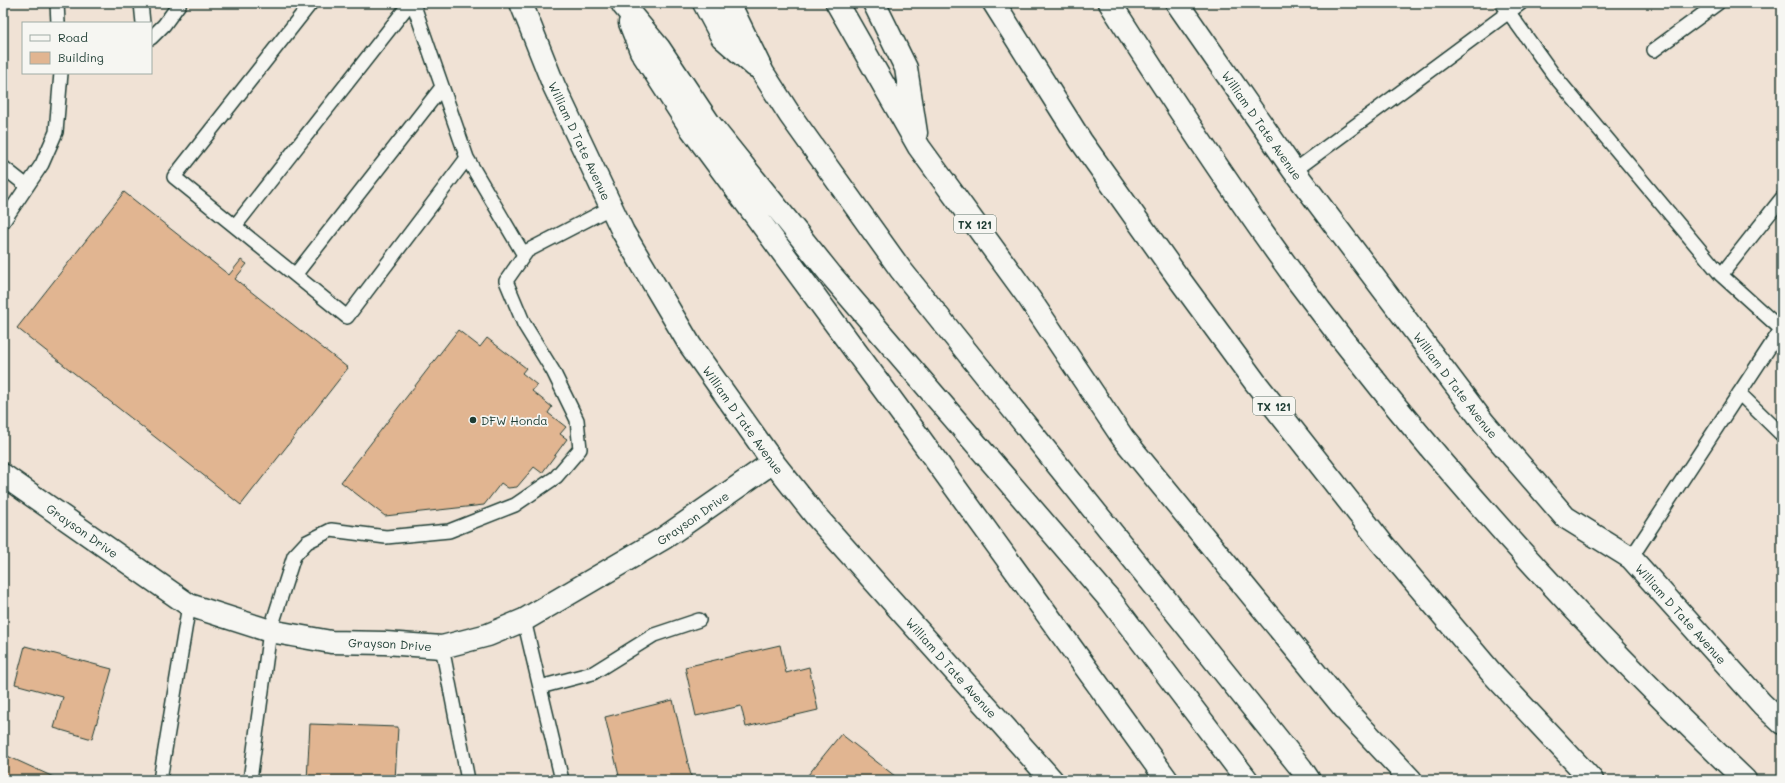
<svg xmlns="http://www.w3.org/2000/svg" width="1785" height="783" viewBox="0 0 1785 783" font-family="Mali,sans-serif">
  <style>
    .building { fill: #e1b591; stroke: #1f3d34 }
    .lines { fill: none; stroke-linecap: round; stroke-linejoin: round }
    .service-casing { stroke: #1f3d34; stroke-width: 16 }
    .minor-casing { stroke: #1f3d34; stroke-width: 25 }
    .secondary-casing { stroke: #1f3d34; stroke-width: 25 }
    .motorway-casing { stroke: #1f3d34; stroke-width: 25 }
    .service { stroke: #f6f6f2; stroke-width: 13 }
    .minor { stroke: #f6f6f2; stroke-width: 22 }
    .secondary { stroke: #f6f6f2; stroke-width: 22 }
    .motorway { stroke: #f6f6f2; stroke-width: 22 }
    .poi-dot { fill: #1f3d34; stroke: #f6f6f2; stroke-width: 1.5 }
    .labels { text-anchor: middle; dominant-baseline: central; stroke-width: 3.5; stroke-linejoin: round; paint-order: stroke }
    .shield { fill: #f6f6f2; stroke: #60746d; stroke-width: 1 }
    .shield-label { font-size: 11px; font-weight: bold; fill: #1f3d34 }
    .street-label { font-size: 12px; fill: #1f3d34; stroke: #f6f6f2 }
    .poi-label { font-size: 12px; fill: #1f3d34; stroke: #f6f6f2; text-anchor: start }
  </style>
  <rect width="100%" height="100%" fill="#f0e2d5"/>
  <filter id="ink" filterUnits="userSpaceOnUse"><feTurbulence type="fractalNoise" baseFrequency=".025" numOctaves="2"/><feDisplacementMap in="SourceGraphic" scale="8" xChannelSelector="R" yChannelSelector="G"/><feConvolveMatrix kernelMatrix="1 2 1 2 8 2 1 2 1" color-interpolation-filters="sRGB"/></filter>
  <g filter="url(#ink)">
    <path class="building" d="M124 192 229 275 241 260 247 264 235 279 348 368 241 505 17 328Z
      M458 330 480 347 487 338 526 368 522 373 537 385 532 391 552 407 548 413 566 427 560 434 567 439 542 473 534 467 517 487 508 488 501 483 484 505 385 516 341 482Z
      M780 645 786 673 809 667 818 710 746 727 741 706 696 716 685 667Z
      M25 646 112 669 92 739 54 728 63 697 15 684Z
      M673 700 692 780H620L605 717Z
      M310 724 398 727 395 780H307Z
      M841 734 900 780H804Z
      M3 754 60 780H3Z"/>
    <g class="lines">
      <g class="service-casing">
        <path id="service" d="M57 3 58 23
          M141 3 143 23
          M311 3 174 177 347 317 467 158 524 255
          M413 3 467 158
          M1502 3 1553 74 1721 275 1782 330
          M151 38 164 25 180 3
          M1654 50 1718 3
          M3 167 27 186
          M1294 171 1521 3
          M3 222 42 164 56 132 61 73
          M235 226 410 3
          M295 275 442 87
          M1721 275 1782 198
          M1739 393 1782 435
          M1631 558 1782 328
          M524 620 562 780
          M442 647 468 780
          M540 687 593 673 654 635 699 620
          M160 780 189 605
          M250 780 270 631 294 556 307 542 331 530 386 537 449 531 515 505 556 477 580 449 577 420 553 371 524 324 506 281 527 251 612 207"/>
      </g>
      <g class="minor-casing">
        <g id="minor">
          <path id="s1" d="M3 475 189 605 270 631 331 642 385 643 442 647 488 635 524 620 664 538 773 462"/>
        </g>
      </g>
      <g class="secondary-casing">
        <g id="secondary">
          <path id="s2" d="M521 3 554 86 623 232 690 345 773 462 815 515 1052 780"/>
          <path id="s3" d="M1177 3 1294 171 1484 423 1565 517 1631 558 1762 704 1782 723"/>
        </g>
      </g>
      <g class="motorway-casing">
        <path id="motorway" d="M704 3 722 37 755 66
          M729 3 763 73 790 115 901 270 1301 768 1309 780
          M837 3 919 147 1029 298 1123 438 1349 714 1411 780
          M874 3 906 68 916 133
          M994 3 1081 141 1177 276 1255 382 1381 542 1490 671 1592 780
          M1110 3C1170 97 1231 190 1297 280 1431 460 1583 626 1745 780
          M623 5 659 48 709 123 831 275 1111 601 1247 780
          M630 23 641 51 690 127 913 429 1167 780"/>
      </g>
      <use href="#service" class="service"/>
      <use href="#minor" class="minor"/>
      <use href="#secondary" class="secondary"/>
      <use href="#motorway" class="motorway"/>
    </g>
  </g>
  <circle class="poi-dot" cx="473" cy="420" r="4"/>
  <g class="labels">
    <g class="shield">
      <rect x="954" y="215" width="42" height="18" rx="3"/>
      <rect x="1253" y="397" width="42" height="18" rx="3"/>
    </g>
    <g class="shield-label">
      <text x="975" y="224">TX 121</text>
      <text x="1274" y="406">TX 121</text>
    </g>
    <g class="street-label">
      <text stroke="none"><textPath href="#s3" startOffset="149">William D Tate Avenue</textPath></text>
      <text stroke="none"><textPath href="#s2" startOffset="150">William D Tate Avenue</textPath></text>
      <text stroke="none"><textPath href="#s3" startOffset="473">William D Tate Avenue</textPath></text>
      <text stroke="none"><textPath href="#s2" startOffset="474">William D Tate Avenue</textPath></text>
      <text stroke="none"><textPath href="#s1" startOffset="769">Grayson Drive</textPath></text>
      <text stroke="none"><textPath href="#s1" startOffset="97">Grayson Drive</textPath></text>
      <text stroke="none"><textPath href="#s3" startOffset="797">William D Tate Avenue</textPath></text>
      <text stroke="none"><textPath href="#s1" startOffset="433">Grayson Drive</textPath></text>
      <text stroke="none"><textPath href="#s2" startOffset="798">William D Tate Avenue</textPath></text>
    </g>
    <g class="poi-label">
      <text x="481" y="420">DFW Honda</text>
    </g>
  </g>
  <rect width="1785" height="783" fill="none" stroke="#f6f6f2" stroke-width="16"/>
  <rect x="8" y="8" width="1769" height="767" fill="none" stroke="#1f3d34" stroke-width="1.5" filter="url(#ink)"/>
  <rect x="22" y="22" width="130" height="52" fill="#f6f6f2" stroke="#a0aca6"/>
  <rect x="30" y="35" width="20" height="6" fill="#f6f6f2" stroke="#a0aca6"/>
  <text x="58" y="42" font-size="12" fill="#1f3d34">Road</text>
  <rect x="30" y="52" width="20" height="12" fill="#e1b591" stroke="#a0aca6"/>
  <text x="58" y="62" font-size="12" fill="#1f3d34">Building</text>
</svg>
